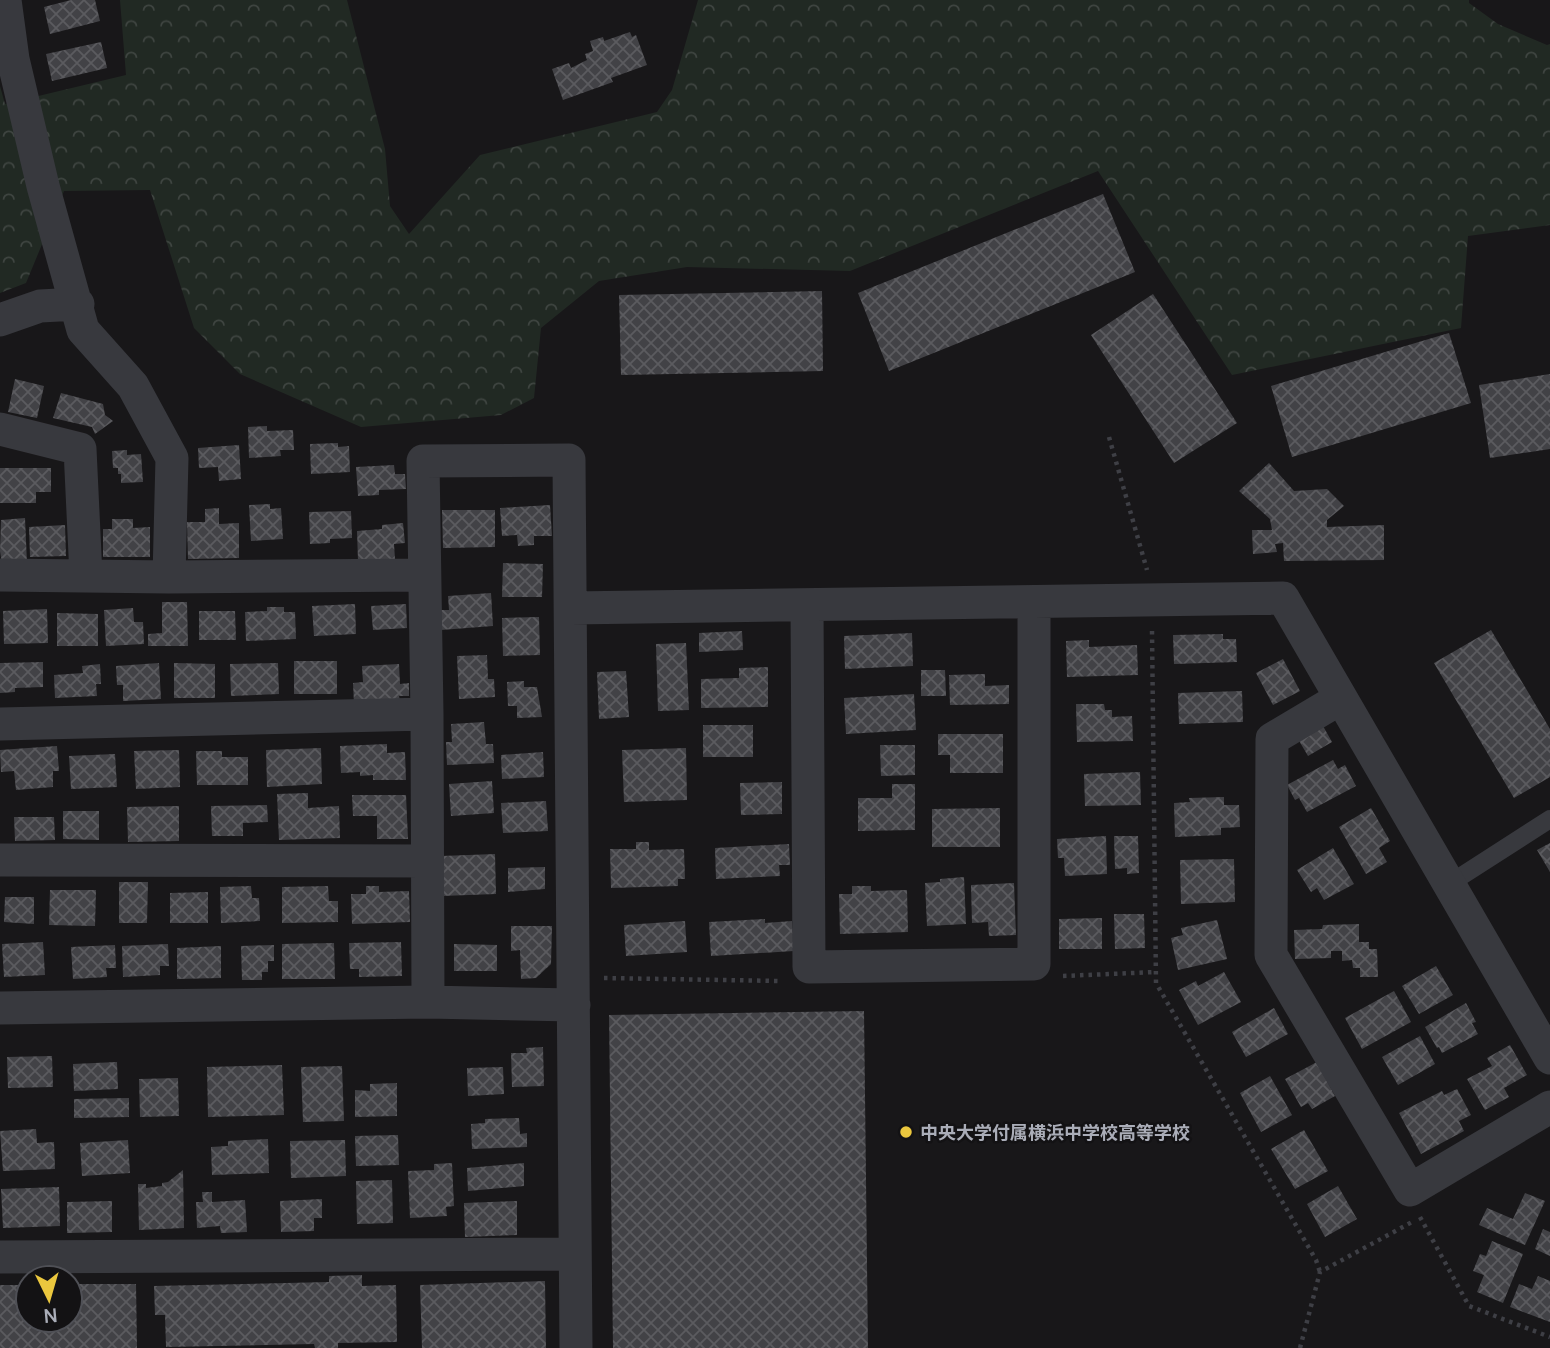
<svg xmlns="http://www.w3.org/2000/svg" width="1550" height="1348" viewBox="0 0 1550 1348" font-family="Manrope,'Noto Sans JP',sans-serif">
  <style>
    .forest { fill: url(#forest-crowns) }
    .building { fill: url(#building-cross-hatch) }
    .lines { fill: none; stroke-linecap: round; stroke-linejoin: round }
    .path { stroke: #3e3f45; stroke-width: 4.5; stroke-dasharray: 3.5 5; stroke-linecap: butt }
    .service { stroke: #38393e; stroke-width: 18 }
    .minor { stroke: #38393e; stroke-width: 33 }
    .poi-dot { fill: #ebc73e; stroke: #131214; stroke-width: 2.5 }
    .labels { text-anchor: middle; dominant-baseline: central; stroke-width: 5; stroke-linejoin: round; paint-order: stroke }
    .poi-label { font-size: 18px; font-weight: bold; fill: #aaadb8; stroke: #131214; text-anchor: start }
  </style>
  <defs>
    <pattern id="forest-crowns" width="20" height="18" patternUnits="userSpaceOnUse" patternTransform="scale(1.75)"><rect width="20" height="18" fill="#212923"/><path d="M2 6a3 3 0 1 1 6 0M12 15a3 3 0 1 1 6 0" fill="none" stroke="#3f4541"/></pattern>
    <pattern id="building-cross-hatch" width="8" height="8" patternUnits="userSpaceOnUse" patternTransform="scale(1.75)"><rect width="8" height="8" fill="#424246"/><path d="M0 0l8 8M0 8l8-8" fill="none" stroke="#5b5b5f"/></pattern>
  </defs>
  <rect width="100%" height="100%" fill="#181719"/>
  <path class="forest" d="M120 0H347L385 149 390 206 409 234 480 155 657 112 672 90 698 0H1469V3L1498 24 1547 45 1550 44V225L1468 236 1461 328 1232 375 1098 171 850 271 687 267 599 281 541 328 534 398 501 415 361 427 240 374 194 328 150 190 64 191 26 283 0 293V86L5 104 126 75Z"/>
  <path class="building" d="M71 0H95L100 21 50 34 44 7Z
    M630 32 632 37 636 35 647 65 611 78 613 82 563 100 552 69 569 63 571 68 587 60 585 54 593 51 590 41 603 37 604 41Z
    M101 42 107 68 52 81 46 54Z
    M1103 194 1135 272 889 371 858 293Z
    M822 291 823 371 621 375 619 295Z
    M1153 294 1237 423 1174 463 1091 335Z
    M1449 333 1471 403 1292 457 1271 386Z
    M1550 374V449L1490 458 1479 385Z
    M15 379 44 386 37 418 8 412Z
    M61 393 103 404 105 415 113 421 95 434 92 427 53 418Z
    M267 426V431L293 430 294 450H280L281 456 249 458 248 427Z
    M338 443V447L349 446 350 472 311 474 310 444Z
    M239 445 241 479 219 481 218 467 199 468 198 448Z
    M127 450V455L141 454 143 482 121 483V474H118V468H113L112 451Z
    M1269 463 1294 491 1327 489 1344 506 1327 520V527L1384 525V560L1284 561 1283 543 1275 544 1277 552 1253 554 1252 530H1272L1270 519 1239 491Z
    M394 465 395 474H405L406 489 379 490V495L358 496 356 467Z
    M0 468H51V492H36V503H0Z
    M270 504V509L281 508 283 539 251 541 249 505Z
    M550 505 552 536H534V545L518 546 517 535 502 536 500 508Z
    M219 508V524L239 523V558L188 559 187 522H205V509Z
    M442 510H495V547L443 548Z
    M351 511 352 538 330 539V543L310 544 309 512Z
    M25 518 27 563 2 564 0 551 1 520Z
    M112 519H133V528L150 527V557H103V529H112Z
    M403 523 405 543 394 544 395 559 358 561 357 531 382 529V525Z
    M65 525 66 556 30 557 29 527Z
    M503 563 543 564 542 597H502Z
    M491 593 493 626 441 630 440 610H449L448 596Z
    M162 602H187L188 646H148V634L162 633Z
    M355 604 356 634 314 636 312 606Z
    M406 604 407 628 373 630 371 606Z
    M267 607H284V612H295L296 639 246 641 245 612 267 611Z
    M133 608 134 622H143L144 644 106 646 104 610Z
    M47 609 48 643 4 644 3 611Z
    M199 611H235L236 640H199Z
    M57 613 98 614V646H57Z
    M539 617 540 655 503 656 502 618Z
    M1491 630 1550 729V777L1514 798 1434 663Z
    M742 631 743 650 699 652V633Z
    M912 633 913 666 845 669 844 636Z
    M1223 634V639H1236L1237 662 1174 664 1173 635Z
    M1089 640V647L1137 645 1138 675 1067 677 1066 641Z
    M686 643 689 710 658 711 656 644Z
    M487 655 488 679H494L495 697 459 699 457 656Z
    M1283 659 1300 691 1273 705 1256 673Z
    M294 661H337V694H294Z
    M43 662V687L15 688V692L0 693V663Z
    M159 663 161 699 123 701V685H117L116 666Z
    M174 663 215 664V698H174Z
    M278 663 279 694 231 696 230 664Z
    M100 664 101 684H96L97 696 55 698 54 675 83 673 82 666Z
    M399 664 400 684 409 683V696H399L400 701 354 704 353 683 363 682 362 666Z
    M768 667V707L701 708V679L739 678V668Z
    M921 670H945L946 696H921Z
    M626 671 629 717 599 719 597 672Z
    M985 674V686L1009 685V704L950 705 949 675Z
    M524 681V687H537L542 717 517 718V706H508L507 682Z
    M1242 691 1243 722 1179 724 1178 693Z
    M914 694 916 730 846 734 844 698Z
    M1076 704H1104L1105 710H1112V717L1132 716 1133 741 1077 742Z
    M484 722 486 744H493L494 763 447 765 446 742H452L451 724Z
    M703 725H753V757H703Z
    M1323 726 1332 742 1308 756 1298 739Z
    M938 734H1003V773H950V755H938Z
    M387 744V753L405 752 406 780H373V775L360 776V772L341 773 340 746Z
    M880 745H915V775L881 776Z
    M57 746 59 771H53V787L16 790 14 771 1 772 0 750Z
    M321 748 322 784 267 787 266 750Z
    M686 748 687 800 624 802 622 750Z
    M179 750 180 787 136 789 134 751Z
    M196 751H222V757H248V785H197Z
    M543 752 544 777 502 779 501 755Z
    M115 754 117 787 71 789 69 756Z
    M1333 760 1338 769 1345 765 1356 786 1307 812 1299 798 1295 800 1287 785Z
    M1140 772 1141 805 1085 806 1084 774Z
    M492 781 494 813 451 816 449 784Z
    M782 782V814L741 815 740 783Z
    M892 784H915V830L858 831V798H892Z
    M308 793V808L339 806 340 838 279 840 277 794Z
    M352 795H406L408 839H377V816H353Z
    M1224 797V805H1239L1240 827 1221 828V835L1175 837 1174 803 1190 802 1189 798Z
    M546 801 548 831 503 833 501 803Z
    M267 805 268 822 243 823V836H212L211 806Z
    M179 806V841L128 842 127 807Z
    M1000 808V847H932V809Z
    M1371 808 1390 841 1379 848 1387 862 1366 874 1339 827Z
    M63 811H99V840L63 839Z
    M14 817H54L55 840 15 841Z
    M1106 836 1107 874 1065 876 1064 858H1058L1057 839Z
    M1114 836H1138L1139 873 1127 874V868L1115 869Z
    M636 842H649V850L684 849 685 879H678V886L611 888 610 849H636Z
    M1550 843V872L1537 850Z
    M789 844 790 865H779L780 876 716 879 715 848Z
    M1333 848 1354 884 1324 900 1317 888 1311 892 1297 870Z
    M495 854 496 894 442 896 441 856Z
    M1234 859 1235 902 1181 904 1180 860Z
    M545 867V889L508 892V868Z
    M964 877 966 924 927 926 925 883 940 882V879Z
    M119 882H148L147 923H119Z
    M1014 883 1016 935 989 936 988 922 972 923 971 885Z
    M251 886 252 898H259L260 921 221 923 220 887Z
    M328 886 329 901H338V922L282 923V887Z
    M366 886H379V892L409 891 410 922 352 924 351 894H366Z
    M852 886H871V891L907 890 908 932 840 934 839 894H852Z
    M50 890H96L95 926 49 925Z
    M208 892V923H170V893Z
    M5 897H34V924L4 922Z
    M1114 914H1144L1145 948 1115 949Z
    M1102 918V949H1059V919Z
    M765 919V923L792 921 794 951 711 956 709 922Z
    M1217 920 1227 959 1178 970 1171 938 1183 935 1181 928Z
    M685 921 687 952 626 956 624 925Z
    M1359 924V942H1369V949H1377L1378 977H1360V968H1353L1352 960 1342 961V951H1331V958L1295 959 1294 930 1322 929 1323 925Z
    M511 926H552L551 964 536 978 521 979 520 950 511 951Z
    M43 942 45 975 4 977 2 944Z
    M401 942 402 976 359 977V969H350L349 943Z
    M334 943 335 979H282V944Z
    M168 944 169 966H160V975L123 977 122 946Z
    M454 944 497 945V971H454Z
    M115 945 116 968H106L107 977 73 979 71 947Z
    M274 945V961H268V972H262V980H242L241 946Z
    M221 946V978L177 979V948Z
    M1436 966 1453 995 1419 1014 1402 986Z
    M1224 972 1241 1002 1198 1025 1179 990 1196 981 1198 986Z
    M1394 991 1411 1022 1362 1049 1345 1018Z
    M1466 1003 1476 1022 1472 1023 1478 1034 1442 1053 1439 1047 1437 1048 1425 1027Z
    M1274 1008 1288 1034 1246 1057 1232 1032Z
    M864 1011 868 1348H613L609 1015Z
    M1420 1036 1435 1064 1398 1085 1382 1057Z
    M1510 1045 1527 1075 1504 1088 1509 1097 1485 1110 1467 1079 1492 1066 1487 1058Z
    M543 1047 544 1086 512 1087 511 1053H527L526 1048Z
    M52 1056 53 1087 8 1088 7 1057Z
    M117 1062 118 1089 74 1091 73 1064Z
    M1317 1062 1335 1096 1312 1109 1308 1103 1301 1107 1285 1079Z
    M282 1065 284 1115 208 1117 207 1067Z
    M342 1066 344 1121 303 1122 301 1067Z
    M503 1067 504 1094 468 1096 467 1068Z
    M1270 1076 1292 1115 1261 1132 1240 1093Z
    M178 1078 179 1116 140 1117 139 1079Z
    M397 1083V1116L355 1117V1090L370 1091V1084Z
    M1457 1089 1471 1115 1459 1121 1464 1131 1421 1154 1399 1113 1442 1091 1444 1095Z
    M129 1098V1117L74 1118V1099Z
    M519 1118 520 1134 527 1133V1147L472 1149 471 1124 485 1123V1119Z
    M36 1129 37 1143 54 1142 55 1169 3 1171 0 1131Z
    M1304 1130 1328 1171 1295 1189 1271 1149Z
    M398 1135 399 1165 356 1166 355 1136Z
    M268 1139 269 1173 212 1175 211 1147 228 1146V1141Z
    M128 1140 130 1173 82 1176 80 1143Z
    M345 1140 346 1176 291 1178 290 1141Z
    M452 1163 454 1206 446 1207 447 1216 410 1218 408 1171 434 1170V1164Z
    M524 1163V1186L468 1191 467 1168Z
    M183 1170 184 1228 139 1230 138 1184H146V1188L162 1186V1183L168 1182Z
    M392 1180 393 1223 357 1224 356 1181Z
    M1338 1186 1357 1219 1325 1237 1307 1204Z
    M59 1187 60 1226 3 1228 1 1189Z
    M202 1192H212V1202L245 1200 247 1232 221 1233 220 1226 197 1228 196 1202H203Z
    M1525 1193 1545 1201 1525 1245 1479 1225 1487 1208 1513 1219Z
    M322 1199V1218H314V1231L281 1232 280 1201Z
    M112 1201V1232L67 1233V1202Z
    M517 1201V1235L465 1237 464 1203Z
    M1543 1229 1550 1232V1256L1535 1249Z
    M1492 1241 1523 1254 1503 1303 1477 1292 1484 1275 1473 1271 1480 1254 1486 1256Z
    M362 1275V1286L396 1285 397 1342 338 1343V1348H315L314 1344 166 1347 165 1315H155L154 1286 329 1282V1276Z
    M1538 1276 1550 1281V1322L1510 1307 1519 1284 1532 1289Z
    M545 1281 546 1348H422L420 1285Z
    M70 1284H136L137 1348H0V1285H28V1320H70Z"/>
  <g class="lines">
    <path class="path" d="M1109 437 1147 570
      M1152 631 1156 983 1316 1260 1320 1272
      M1063 976 1156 972
      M604 978 781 981
      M1420 1217 1469 1306 1550 1337
      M1300 1348 1320 1272 1412 1222"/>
    <path class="service" d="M1449 884 1550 819"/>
    <path class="minor" d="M5 0 13 59 43 186 83 330 133 386 172 458 169 577
      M0 320 40 306 78 304
      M0 429 80 449 86 576
      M0 575 169 577 424 575
      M807 605 809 967 1034 964V602
      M571 608 1283 598 1550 1058
      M1341 698 1272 739 1271 955 1410 1190 1550 1107
      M0 724 427 714
      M0 860 427 861
      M428 1002 427 714 423 461 569 460 576 1348
      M0 1008 428 1002 574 1005
      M0 1257 574 1254"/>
  </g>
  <circle class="poi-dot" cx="906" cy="1132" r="7"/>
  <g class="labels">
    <g class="poi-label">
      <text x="920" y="1132">中央大学付属横浜中学校高等学校</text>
    </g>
  </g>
  <g transform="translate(49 1299) rotate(175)"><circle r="33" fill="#131214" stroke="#4f5056" stroke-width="2"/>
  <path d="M0-5L12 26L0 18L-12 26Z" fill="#ebc73e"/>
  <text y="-10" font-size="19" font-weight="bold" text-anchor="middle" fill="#aaadb8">N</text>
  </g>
</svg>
